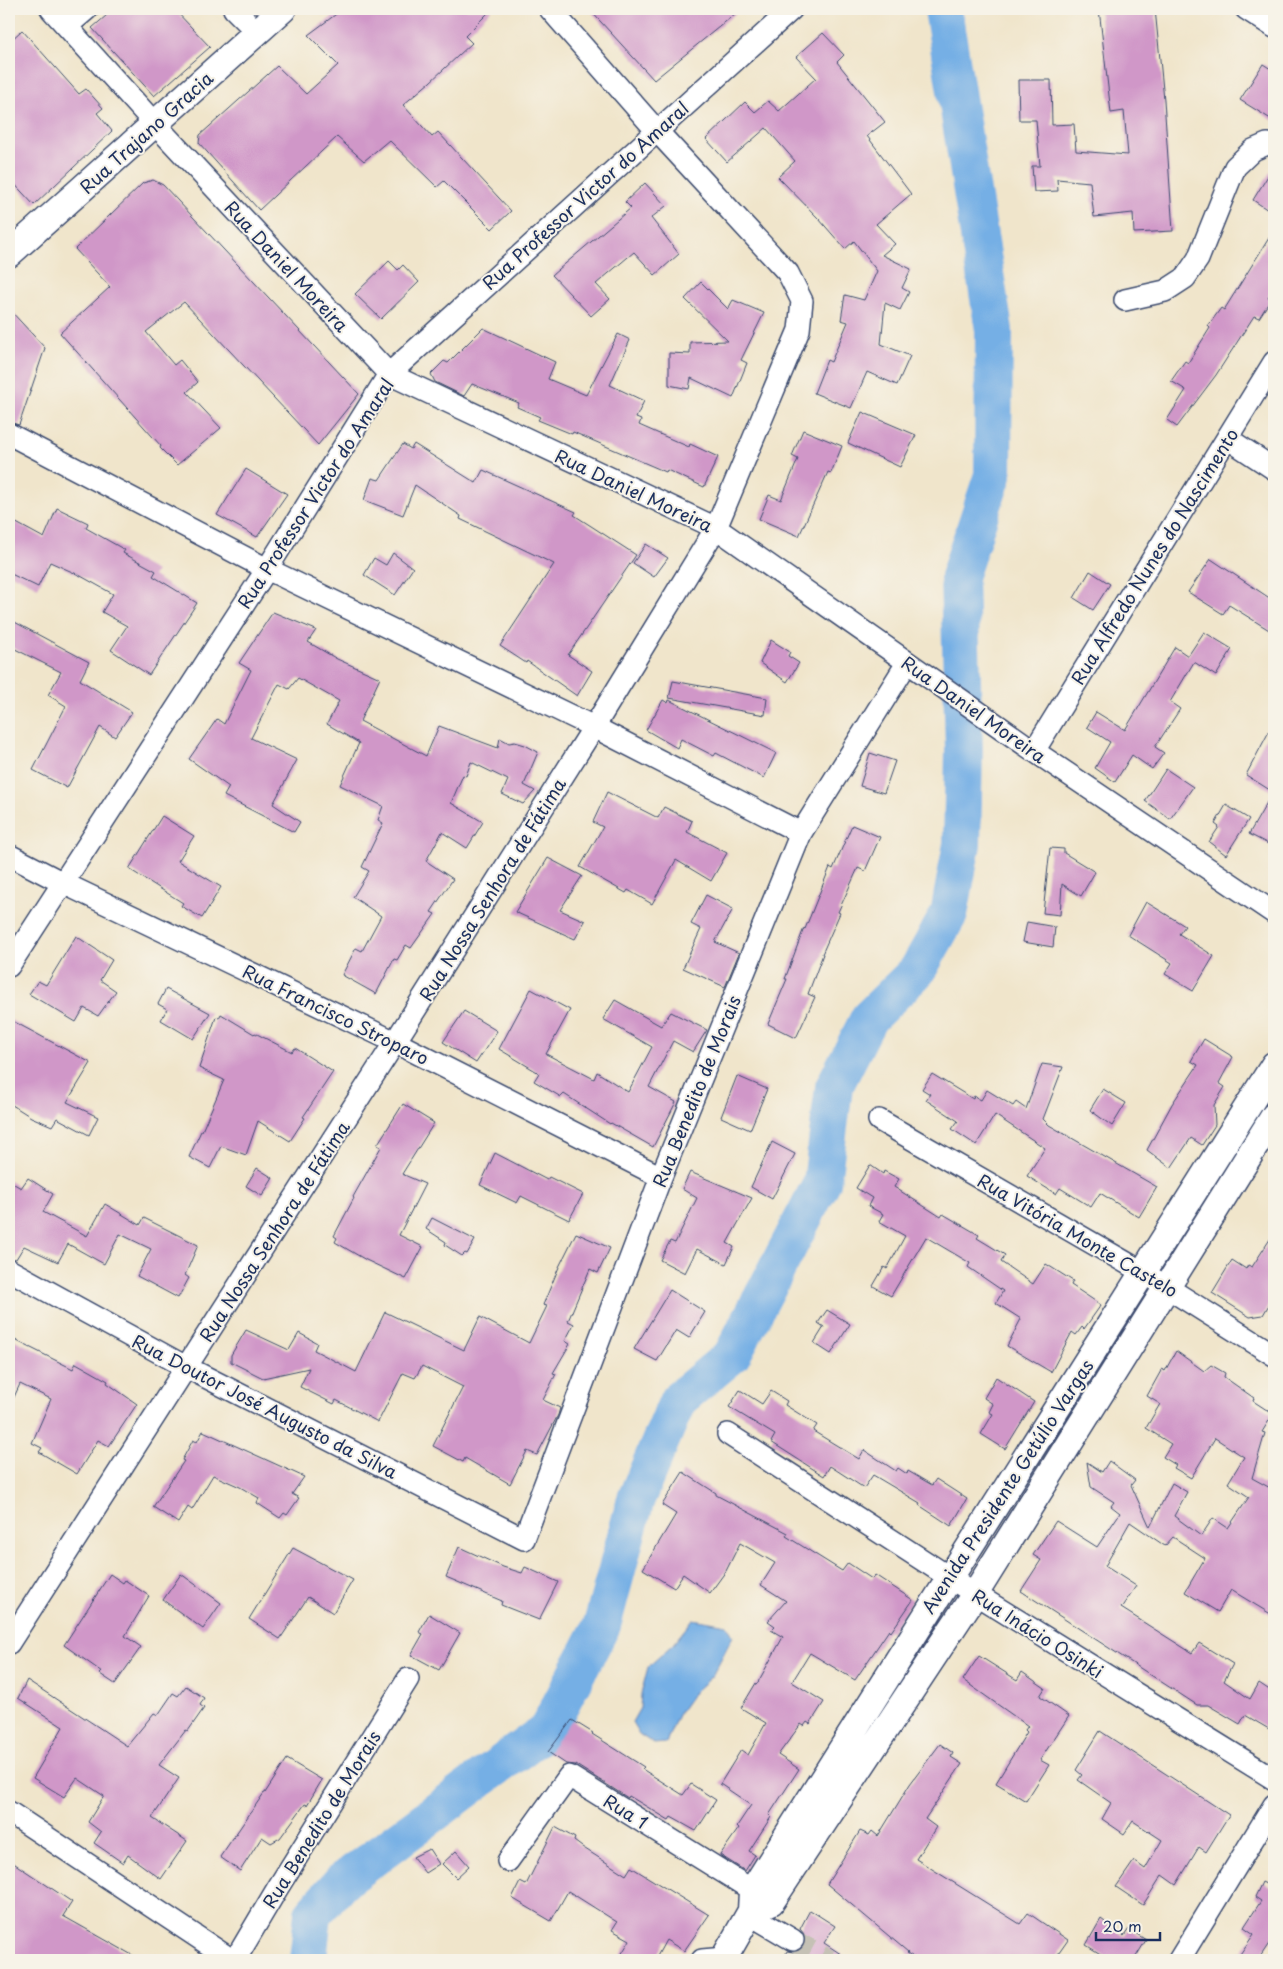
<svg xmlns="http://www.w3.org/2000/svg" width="1283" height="1969" viewBox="0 0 1283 1969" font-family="'Playpen Sans',sans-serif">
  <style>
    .water { fill: #75afe5; stroke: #486fa2 }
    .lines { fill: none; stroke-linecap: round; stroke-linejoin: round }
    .river { stroke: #75afe5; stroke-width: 38 }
    .building { fill: #d097c8 }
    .minor-tunnel { stroke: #c5c1b5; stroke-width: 21; stroke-dasharray: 21 11; stroke-linecap: butt }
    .minor-casing { stroke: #3b4a6e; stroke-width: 24 }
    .major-casing { stroke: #3b4a6e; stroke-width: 29 }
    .minor { stroke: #fff; stroke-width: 21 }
    .major { stroke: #fff; stroke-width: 26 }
    .labels { text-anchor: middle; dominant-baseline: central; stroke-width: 4; stroke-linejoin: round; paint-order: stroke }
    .street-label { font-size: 18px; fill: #1b2f5e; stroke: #f7f3e8 }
  </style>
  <rect width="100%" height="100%" fill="#f7f3e8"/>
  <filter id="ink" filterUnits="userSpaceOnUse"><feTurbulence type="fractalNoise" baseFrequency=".02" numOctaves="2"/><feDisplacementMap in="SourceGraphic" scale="10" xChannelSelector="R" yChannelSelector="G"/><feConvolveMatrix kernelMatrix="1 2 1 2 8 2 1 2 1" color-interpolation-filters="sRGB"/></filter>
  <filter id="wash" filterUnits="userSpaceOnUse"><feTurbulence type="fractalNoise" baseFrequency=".0096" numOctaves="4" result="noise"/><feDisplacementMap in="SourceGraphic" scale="20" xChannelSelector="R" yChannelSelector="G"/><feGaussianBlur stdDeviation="1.12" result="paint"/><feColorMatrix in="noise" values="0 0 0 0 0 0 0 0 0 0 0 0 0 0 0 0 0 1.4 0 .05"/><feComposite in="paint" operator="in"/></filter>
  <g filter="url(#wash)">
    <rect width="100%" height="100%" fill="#f0e5cb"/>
    <path class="water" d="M693 1619 727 1625 733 1636 712 1676 695 1691 678 1715 666 1743 654 1744 639 1734 632 1722 640 1708 641 1694 648 1667 673 1644Z"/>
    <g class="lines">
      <path class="river" d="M308 1960 313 1914 341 1882 547 1730 602 1625 636 1499 678 1400 732 1355 822 1182 834 1087 869 1018 917 971 949 914 962 844 964 750 959 577 993 475 994 330 943 9"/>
    </g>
    <g id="blocks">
      <path class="building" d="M114 9H174L210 47 154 96 92 28Z
        M343 9H492L465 36 472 43 430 82 403 105 432 137 438 132 511 211 492 229 444 181 437 187 389 140 364 161 337 137 259 210 199 143 200 135 277 66 306 94 338 65 308 35Z
        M589 9H741L654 80Z
        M1099 9H1155L1164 100 1173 231 1134 233 1133 213 1094 217 1090 182 1057 179 1058 191 1034 192 1032 166H1040L1036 120H1019L1018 80H1051L1052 125 1074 124 1076 151 1128 155 1124 111 1111 113Z
        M22 30 79 94 86 89 103 108 97 113 112 131 34 205 9 178V42Z
        M823 33 844 55 837 62 885 122 867 136 911 194 876 224 895 244 882 255 911 269 902 288 909 292 900 310 885 303 881 344 910 356 897 385 867 372 851 408 814 393 827 360 831 362 848 322 841 320 845 295 864 300 877 271 854 241 845 249 819 219 778 177 795 161 766 128 727 162 706 139 745 102 755 112 768 101 779 111 816 78 796 57Z
        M1263 64 1274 71V121L1240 100Z
        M1274 166V214L1253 200Z
        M153 180 163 185 359 394 318 445 184 302 146 332 174 365 180 360 198 382 187 392 221 428 177 465 160 448 161 446 60 333 110 287 75 249 143 183Z
        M645 183 666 206 651 218 679 254 655 275 634 252 596 284 610 299 591 316 552 275 631 208 625 202Z
        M1274 230V288L1268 297 1271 299 1259 318 1254 316 1216 375 1177 427 1167 420 1186 390 1171 381 1185 361 1188 363 1210 328 1208 326 1221 308 1224 310Z
        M389 261 398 270 403 265 419 282 381 319 355 294Z
        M701 282 728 309 733 300 764 313 741 360 747 363 733 398 691 378 689 389 669 385V353L690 354V342L728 341 685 299Z
        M9 309 45 348 19 425 9 422Z
        M483 328 555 362 548 379 586 395 618 334 630 340 610 385 644 401 636 418 641 420 639 425 689 447 690 444 718 457 704 487 667 470 666 472 573 432 572 434 538 420 540 417 517 407 519 403 472 384 464 396 435 382 431 374 444 361 448 363Z
        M862 412 916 435 900 467 848 443Z
        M803 430 842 446 831 473 828 472 799 536 759 519 769 495 781 500 798 459 792 456Z
        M403 444 411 449 414 444 476 483 483 470 576 512 574 515 636 555 568 655 592 671 577 696 527 661 526 663 500 646 554 564 460 519 461 516 415 485 403 515 364 500 372 478 379 480Z
        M246 469 287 494 257 537 217 515Z
        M57 508 88 523 86 528 125 550 123 553 156 571 153 576 197 603 149 675 111 650 127 626 102 612 113 594 79 575 50 562 38 587 9 573V519L44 538Z
        M646 544 668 558 654 577 633 563Z
        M393 553 413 568 395 595 364 575 374 558 386 565Z
        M1211 559 1274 601V633L1229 605 1223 614 1188 592Z
        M1090 571 1110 584 1093 610 1074 598Z
        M273 612 316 630 308 642 337 659 380 678 360 721 426 756 439 726 498 748 500 738 509 743 515 742 525 745 538 752 524 785 535 791 523 804 502 794 508 780 471 762 466 776 463 775 451 803 483 822 467 848 442 832 426 861 453 879 431 912 435 914 411 948 406 945 397 960 394 959 376 994 342 975 356 948 362 951 381 916 353 897 369 871 362 867 383 823 378 820 383 806 340 785 359 743 327 724 339 701 298 678 289 689 279 684 251 738 297 760 273 804 300 822 294 832 224 796 229 787 189 759 217 719 224 724 251 670 239 663Z
        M9 619 89 662 80 680 132 712 115 737 100 727 67 788 33 770 66 706 48 695 61 672 9 646Z
        M1204 632 1232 649 1216 676 1194 662 1170 702 1180 709 1155 747 1164 753 1152 769 1132 755 1115 782 1095 768 1110 742 1087 727 1096 712 1125 730 1175 647 1188 656Z
        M771 640 790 652 788 656 799 663 787 682 760 663Z
        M673 681 767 698 765 715 669 698Z
        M663 700 668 703 669 700 776 753 764 778 716 753 714 756 681 739 677 748 646 730Z
        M1274 722V847L1249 834 1273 792 1246 775Z
        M870 753 895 761 884 793 860 786Z
        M1166 769 1193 787 1170 819 1145 801Z
        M607 792 658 818 664 807 692 821 687 832 727 853 711 881 676 860 652 904 628 890 626 893 580 867 603 827 593 822Z
        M1226 805 1249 819 1226 855 1209 842 1219 827 1215 824Z
        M162 816 194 836 178 861 221 887 202 918 181 906 183 903 129 869Z
        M852 825 880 837 865 871 858 868 838 912 840 913 822 954H823L808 994 815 997 796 1038 768 1024 787 979H785L804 928 805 929 830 867 833 869Z
        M1050 848 1064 849V853L1095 872 1081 896 1062 884 1060 915 1043 913Z
        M548 858 582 876 560 910 585 921 575 939 515 912Z
        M706 895 733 909 715 942 739 953 725 987 683 968 701 929 691 924Z
        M1146 902 1185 926 1179 934 1214 956 1193 991 1165 974 1172 963 1128 935Z
        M1027 922 1055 927 1053 947 1023 942Z
        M76 936 112 960 100 980 116 991 98 1016 84 1008 76 1022 29 994 38 981 46 985Z
        M166 989 210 1013 193 1039 161 1020 167 1009 158 1004Z
        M531 989 570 1010 546 1054 594 1079 597 1072 628 1092 652 1047 603 1019 615 1000 661 1026 671 1012 707 1030 693 1052 673 1041 649 1087 676 1102 653 1147 611 1123 610 1124 564 1094 561 1097 534 1081 539 1073 499 1049Z
        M464 1011 497 1031 476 1063 443 1042Z
        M221 1014 254 1034 255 1033 292 1052 295 1048 333 1072 303 1117 305 1118 290 1141 258 1121 246 1155 221 1146 210 1168 189 1157 201 1131H202L224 1080 199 1068 216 1017 219 1018Z
        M9 1019 91 1063 67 1102 98 1117 89 1135 57 1118 52 1126 31 1117 9 1103Z
        M1204 1039 1233 1057 1219 1083 1225 1087 1214 1105 1215 1125 1202 1145 1191 1138 1171 1168 1147 1150 1172 1104 1198 1065 1191 1061Z
        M1042 1064 1063 1067 1043 1119 1049 1125 1157 1187 1139 1217 1100 1193 1091 1207 1060 1188 1056 1194 1027 1176 1045 1148 995 1115 976 1145 952 1129 958 1121 926 1100 930 1094 922 1089 932 1074 973 1099 974 1096 981 1100 987 1090 1013 1106 1016 1102 1026 1109Z
        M737 1076 767 1089 750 1130 721 1117Z
        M1103 1089 1126 1103 1112 1126 1090 1110Z
        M403 1104 434 1123 402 1174 425 1184 399 1235 423 1247 406 1279 366 1260 335 1242 337 1238 334 1236 354 1198 353 1197 381 1147 377 1145Z
        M772 1142 795 1154 772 1199 751 1187Z
        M495 1153 547 1180 549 1177 583 1194 569 1220 521 1196 517 1203 480 1185Z
        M870 1165 883 1174 884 1171 899 1179 894 1187 941 1217 943 1214 979 1235 977 1238 1005 1255 1001 1262 1033 1284 1046 1264 1073 1281 1071 1285 1101 1305 1084 1329 1082 1327 1076 1335 1072 1332 1051 1372 1007 1346 1021 1319 996 1303 1003 1291 968 1267 970 1263 926 1237 891 1296 873 1286 884 1267 887 1269 905 1236 879 1221 883 1214 868 1206 872 1198 856 1188Z
        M257 1168 273 1178 262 1196 246 1186Z
        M690 1172 752 1198 727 1243 734 1247 726 1264 697 1249 685 1273 660 1260 670 1241 675 1243 697 1198 682 1189Z
        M28 1178 53 1194 43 1212 87 1236 105 1204 140 1225 144 1218 198 1245 185 1275 189 1278 178 1298 137 1276 151 1249 120 1234 104 1264 68 1244 58 1262 24 1246 16 1259 9 1258V1181L21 1188Z
        M432 1218 475 1240 467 1254 465 1253 462 1256 445 1245 446 1242 426 1229Z
        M576 1233 610 1248 598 1273 590 1269 568 1321 574 1324 565 1341 570 1344 553 1373 556 1374 543 1400 560 1408 558 1415 537 1455 527 1451 510 1484 465 1458 463 1462 433 1446 463 1387 422 1366 415 1378 403 1373 378 1422 336 1400 334 1404 300 1387 309 1368 263 1378 231 1362V1355L246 1330 289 1350 299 1333 317 1343 314 1350 356 1372 385 1312 464 1350 480 1317 529 1343 547 1306 543 1305 559 1267Z
        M1274 1233V1296L1263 1315 1250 1317 1212 1293 1232 1260 1246 1269 1248 1265 1252 1267Z
        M670 1290 705 1312 689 1338 676 1330 657 1361 634 1349Z
        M827 1310 850 1324 831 1354 814 1343 824 1327 818 1323Z
        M13 1339 73 1369 76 1363 108 1381 107 1383 137 1404 109 1446 98 1440 77 1474 39 1452 42 1448 32 1443 51 1399 20 1384 9 1408V1348Z
        M1176 1351 1204 1371 1211 1365 1225 1373 1224 1377 1254 1398 1253 1401 1273 1414 1262 1432 1265 1433 1252 1478 1274 1490V1616L1231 1590 1218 1612 1185 1592 1205 1558 1173 1537 1165 1546 1130 1522 1105 1566 1136 1586 1121 1608 1192 1653 1199 1643 1233 1664 1224 1681 1250 1699 1259 1683 1274 1693V1732L1245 1715 1240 1724 1208 1705H1197L1021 1591 1041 1560 1033 1555 1056 1521 1097 1547 1120 1513 1111 1506 1114 1502 1091 1487 1087 1462 1102 1472 1109 1461 1135 1480 1131 1485 1150 1527 1172 1483 1187 1492 1174 1516 1201 1536 1213 1518 1228 1528 1249 1497 1228 1483 1244 1457 1215 1438 1191 1478 1174 1468 1176 1465 1163 1457 1171 1444 1146 1428 1160 1404 1147 1396 1162 1369 1165 1371Z
        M996 1377 1034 1402 1005 1449 981 1434 993 1414 989 1412 993 1404 984 1398Z
        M740 1390 762 1404 771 1391 787 1401 785 1405 817 1425 813 1431 859 1459 864 1450 896 1471 898 1468 907 1474 908 1471 932 1485 936 1479 967 1499 951 1526 919 1505 920 1503 873 1475 864 1488 830 1466 824 1476 771 1442 775 1435 729 1407Z
        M203 1431 304 1477 292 1494 299 1498 287 1515 284 1513 280 1518 257 1503 259 1498 240 1487 213 1475 192 1510 188 1507 178 1523 153 1507 184 1461 182 1460 193 1440 197 1442Z
        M683 1472 716 1493V1495L788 1533 786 1536 842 1571 848 1563 872 1579 875 1575 913 1600 891 1632 889 1630 855 1680 810 1653 792 1682 824 1702 810 1724 807 1722 804 1726 801 1724 778 1755 799 1769 769 1815 771 1817 749 1851 755 1855 745 1871 720 1855 739 1828 737 1826 751 1805 720 1784 741 1750 748 1755 766 1723 741 1708 756 1683 757 1684 783 1637 771 1630 775 1626 768 1621 786 1601 761 1585 775 1563 740 1543 726 1571 710 1593 683 1574 674 1588 643 1569 676 1514 662 1505Z
        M459 1547 503 1567 522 1573 525 1567 558 1582 539 1620 501 1605 502 1601 446 1577Z
        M293 1548 353 1580 333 1613 308 1597 280 1639 249 1619Z
        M110 1574 123 1583 125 1580 149 1596 125 1636 141 1647 115 1684 100 1674 102 1672 64 1645Z
        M181 1574 221 1603 203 1629 163 1600Z
        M429 1614 460 1633 439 1670 411 1655 423 1634 419 1632Z
        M979 1656 1017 1680 1022 1672 1045 1688 1040 1696 1069 1716 1040 1760 1049 1765 1026 1801 996 1783 1027 1732 1025 1730 1028 1726 963 1680Z
        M27 1680 127 1746 154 1713 158 1715 173 1693 178 1696 186 1686 204 1698 200 1705 204 1708 188 1731 186 1730 159 1765 179 1778 152 1818 187 1841 161 1879 128 1855 123 1863 94 1843 101 1832 88 1822 104 1796 77 1778 64 1797 33 1778 63 1727 18 1698Z
        M572 1720 593 1733 592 1734 644 1767 642 1769 683 1795 691 1784 716 1800 696 1831 671 1817 669 1820 629 1796 628 1798 576 1765 566 1764 548 1752Z
        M1100 1731 1229 1815 1206 1852 1199 1847 1176 1885 1162 1875 1143 1905 1116 1887 1134 1861 1145 1869 1162 1840 1133 1821 1124 1834 1102 1819 1111 1803 1078 1780 1082 1775 1076 1770Z
        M940 1744 953 1753 951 1757 962 1764 925 1819 936 1827 916 1859 1020 1924 1028 1913 1068 1940 1054 1960H918L907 1953 908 1952 827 1884 860 1831 869 1835 872 1831 878 1836 910 1784Z
        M287 1759 322 1780 307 1805 305 1804 280 1838 271 1843 262 1837 240 1871 220 1857 264 1793H265Z
        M555 1827 575 1838 574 1841 582 1847 626 1875 631 1867 709 1915 684 1951 666 1940 655 1960H618L630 1940 612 1930 617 1922 568 1891 551 1921 512 1898 520 1882 526 1885Z
        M429 1849 439 1864 425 1873 413 1857Z
        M456 1851 469 1866 456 1878 442 1864Z
        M9 1860 72 1902 63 1916 141 1960H9Z
        M1274 1879V1936L1258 1960H1236L1254 1934 1244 1927 1261 1901 1255 1897 1262 1882 1270 1886Z
        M810 1910 835 1926 824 1943 850 1960H782L787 1951 793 1952 799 1951 804 1946 805 1940 804 1934 800 1929Z
        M1101 1919 1124 1936 1129 1929 1146 1940 1134 1960H1110L1086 1945Z"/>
    </g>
  </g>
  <g filter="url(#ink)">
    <use href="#blocks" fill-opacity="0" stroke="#3b4a6e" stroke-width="1"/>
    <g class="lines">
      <path class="minor-tunnel" d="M793 1940 829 1960"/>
      <g class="minor-casing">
        <path id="minor" d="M51 9 155 124 389 374 716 528 1034 751 1274 913
          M234 9 257 32
          M1246 9 1274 27
          M67 26 87 9
          M1125 300 1165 291 1185 278 1198 259 1235 167 1253 150 1267 144 1274 145
          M9 434 267 569 594 727 801 833
          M1227 438 1274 469
          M1034 751 1274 362
          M9 855 63 883 395 1042 661 1177
          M9 966 267 569 389 374 792 9
          M879 1120 1144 1273 1274 1355
          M9 1270 186 1367 524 1539 661 1177 801 833 907 663
          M728 1434 975 1594 1274 1779
          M9 1643 395 1042 594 727 716 528 799 330 802 301 788 273 656 130 550 9
          M9 1812 232 1960
          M508 1861 569 1776 765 1898
          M749 1914 793 1940
          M235 1960 277 1889 408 1679
          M702 1960 725 1958
          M1179 1960 1274 1805"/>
      </g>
      <g class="major-casing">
        <path id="major" d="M9 254 283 9
          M751 1911 771 1902 975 1594 1274 1116
          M723 1960 751 1911 752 1891 1274 1065"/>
      </g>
      <use href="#minor" class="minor"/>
      <use href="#major" class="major"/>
    </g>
  </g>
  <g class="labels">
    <g class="street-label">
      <text transform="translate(146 132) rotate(-42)">Rua Trajano Gracia</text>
      <text transform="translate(585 195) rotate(-42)">Rua Professor Victor do Amaral</text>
      <text transform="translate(287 266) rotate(47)">Rua Daniel Moreira</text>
      <text transform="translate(634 490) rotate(25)">Rua Daniel Moreira</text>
      <text transform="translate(315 493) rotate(-57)">Rua Professor Victor do Amaral</text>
      <text transform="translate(1154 556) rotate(-58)">Rua Alfredo Nunes do Nascimento</text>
      <text transform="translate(974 709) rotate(35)">Rua Daniel Moreira</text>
      <text transform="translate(492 889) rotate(-58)">Rua Nossa Senhora de Fátima</text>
      <text transform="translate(336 1014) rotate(26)">Rua Francisco Stroparo</text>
      <text transform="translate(696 1091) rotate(-68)">Rua Benedito de Morais</text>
      <text transform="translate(274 1231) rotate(-57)">Rua Nossa Senhora de Fátima</text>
      <text transform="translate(1078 1235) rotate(30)">Rua Vitória Monte Castelo</text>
      <text transform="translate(265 1406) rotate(27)">Rua Doutor José Augusto da Silva</text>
      <text transform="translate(1007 1486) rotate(-57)">Avenida Presidente Getúlio Vargas</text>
      <text transform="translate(1038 1633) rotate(32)">Rua Inácio Osinki</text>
      <text transform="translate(626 1811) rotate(32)">Rua 1</text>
      <text transform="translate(321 1819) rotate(-58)">Rua Benedito de Morais</text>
    </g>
  </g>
  <rect width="1283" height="1969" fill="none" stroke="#f7f3e8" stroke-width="30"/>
  <path d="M1096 1932v8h64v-8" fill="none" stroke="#1b2f5e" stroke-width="2.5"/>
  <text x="1103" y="1932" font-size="15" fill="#1b2f5e" stroke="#f7f3e8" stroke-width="4" paint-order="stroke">20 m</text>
</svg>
